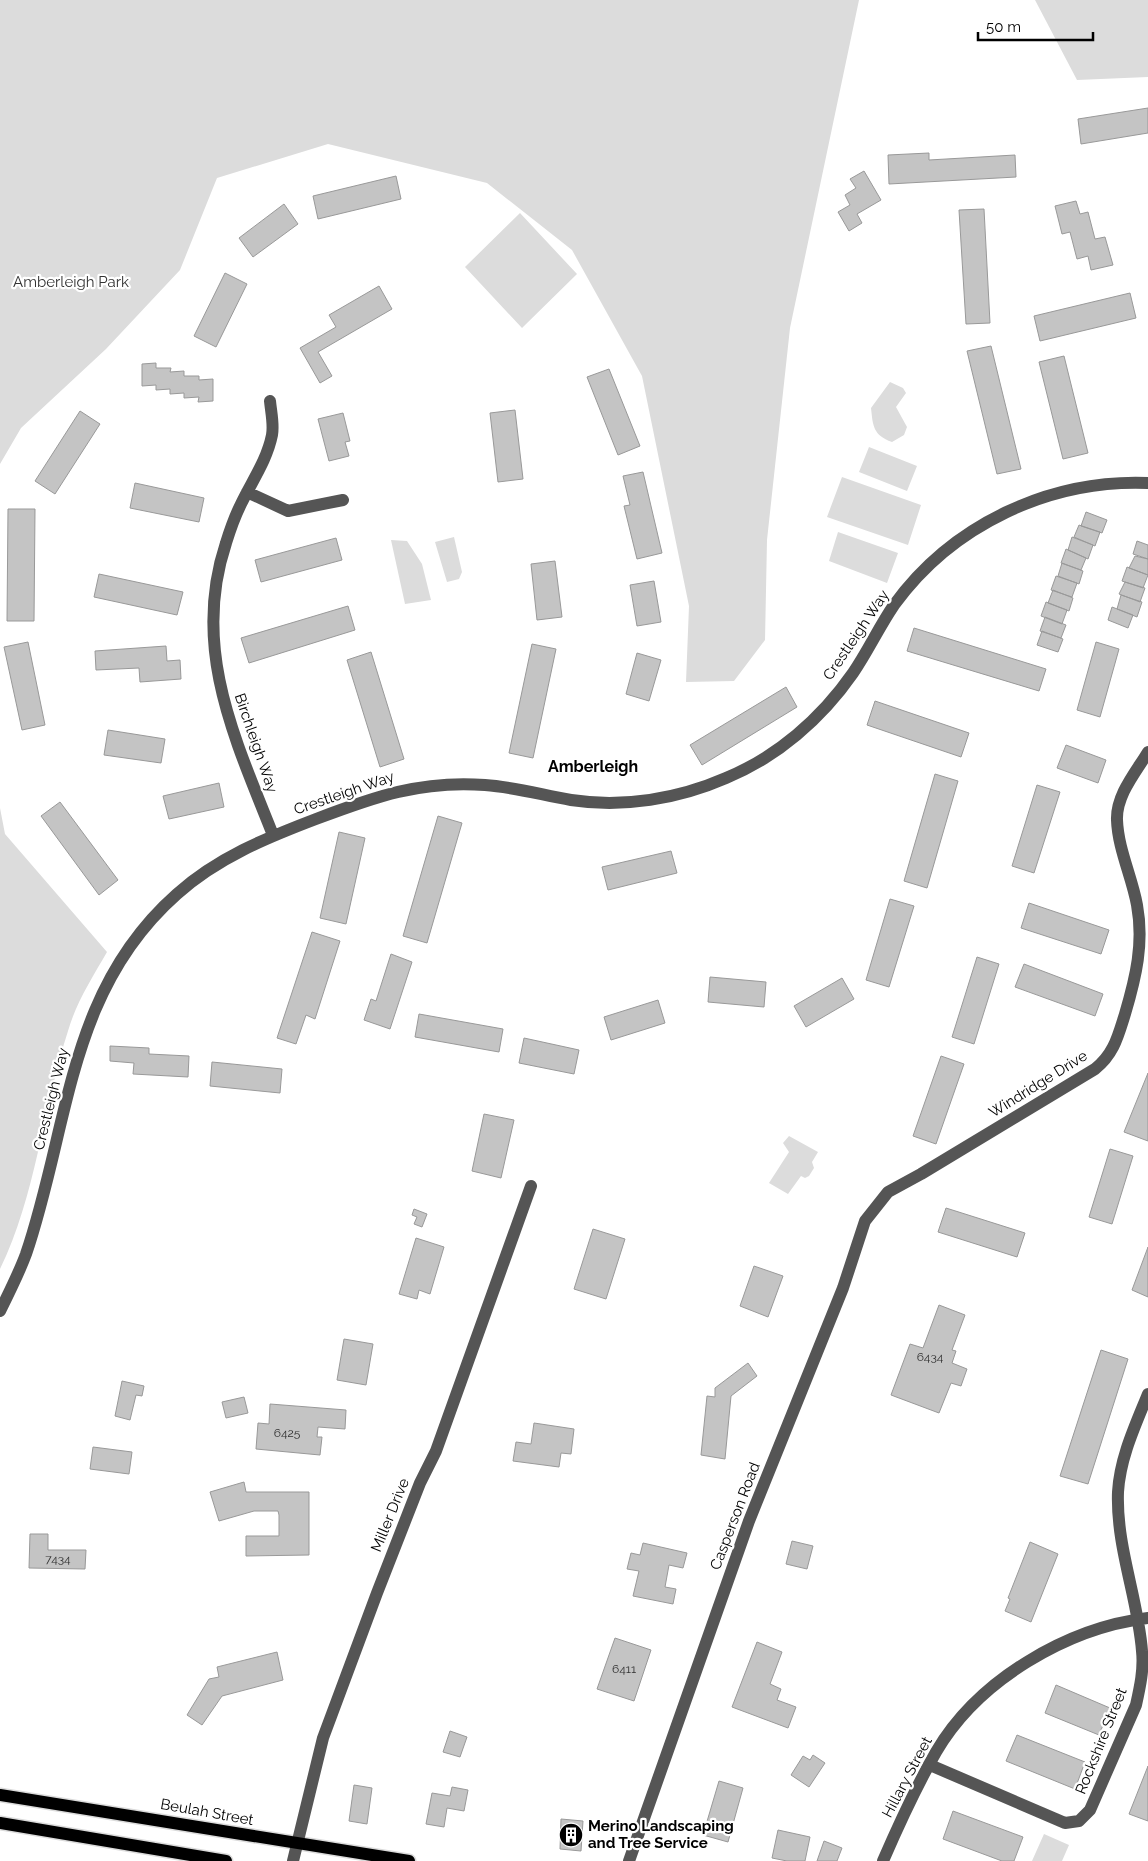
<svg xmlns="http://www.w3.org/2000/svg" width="1148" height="1861" viewBox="0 0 1148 1861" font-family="Raleway,sans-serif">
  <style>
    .green { fill: #dcdcdc }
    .building { fill: #c4c4c4; stroke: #999 }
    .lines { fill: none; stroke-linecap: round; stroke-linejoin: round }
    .major-casing { stroke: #dbdbdb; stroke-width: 15 }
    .minor { stroke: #555; stroke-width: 12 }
    .major { stroke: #000; stroke-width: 12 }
    .labels { text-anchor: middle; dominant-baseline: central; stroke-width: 4.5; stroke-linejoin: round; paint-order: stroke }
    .number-label { font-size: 12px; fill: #313131 }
    .park-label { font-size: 15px; fill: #333; stroke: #fff }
    .street-label { font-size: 15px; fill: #000; stroke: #fff }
    .poi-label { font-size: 15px; font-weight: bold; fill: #000; stroke: #fff; text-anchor: start }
    .neighbourhood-label { font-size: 16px; font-weight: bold; fill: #000; stroke: #fff }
  </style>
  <rect width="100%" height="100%" fill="#fff"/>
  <path class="green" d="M0 0H859L790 328 767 540 765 640 734 681 686 682 689 606 642 376 572 250 487 183 328 144 217 178 180 270 106 349 21 428 0 464Z
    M1035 0H1148V77L1077 80Z
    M520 213 577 274 522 328 465 267Z
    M890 382 903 388 906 393 896 407 907 427 904 435 892 442C873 435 873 426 871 408Z
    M869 447 917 466 907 491 859 472Z
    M842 477 921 505 908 545 827 517Z
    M838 532 898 553 887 583 829 561Z
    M454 537 462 572 459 579 447 582 435 542Z
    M391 540 407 541 422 564 431 600 405 604Z
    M0 808 5 834 107 952C92 978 76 1003 68 1031 43 1108 36 1196 0 1269Z
    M789 1136 818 1152 812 1162 814 1168 809 1176 805 1178 801 1176 788 1194 769 1183 789 1152 783 1143Z
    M1044 1834 1069 1845 1062 1861H1032Z"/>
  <path class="building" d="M1148 108V133L1081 144 1078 119Z
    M929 153V160L1015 155 1016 177 889 184 888 155Z
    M864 171 881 200 857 214 862 223 849 231 838 212 850 205 845 195 856 188 850 179Z
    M396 176 401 199 318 219 313 196Z
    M1076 201 1080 214 1088 212 1095 239 1105 237 1113 265 1091 270 1088 256 1077 259 1070 232 1062 234 1055 206Z
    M284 204 298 224 253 257 239 238Z
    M984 209 990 323 966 324 959 210Z
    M225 273 247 284 216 347 194 336Z
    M379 286 392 309 318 352 332 376 320 383 300 348 336 327 329 315Z
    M1130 293 1136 318 1040 341 1034 316Z
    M991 346 1021 469 997 474 967 351Z
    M1064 356 1088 453 1063 459 1039 362Z
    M156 363V368H171L170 372 184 371V376H199V380L213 379V401L198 402 199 397 184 398V393L170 394V389L156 390V385L142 386V364Z
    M609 369 640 446 618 455 587 377Z
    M515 410 523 479 498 482 490 413Z
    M80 411 100 424 55 494 35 481Z
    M343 413 350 441 345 442 349 456 329 461 318 419Z
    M643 472 662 553 637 559 624 506 630 505 623 476Z
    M135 483 204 498 199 522 130 508Z
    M8 509H35L34 621H7Z
    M1086 512 1107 520 1102 533 1081 526Z
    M1079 525 1100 532 1095 546 1074 537Z
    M1072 537 1093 545 1088 559 1068 550Z
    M336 538 342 560 261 582 255 560Z
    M1137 541 1148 545V559L1133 554Z
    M1066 549 1086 558 1081 570 1061 563Z
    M1135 556 1148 559V575L1129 568Z
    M555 561 562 617 537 620 531 564Z
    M1062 563 1083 571 1079 584 1058 576Z
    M1127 567 1148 575 1143 588 1122 581Z
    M99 574 183 592 177 615 94 597Z
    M1056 576 1077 583 1072 597 1051 590Z
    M654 581 661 622 637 626 630 585Z
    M1125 582 1145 588 1140 602 1119 594Z
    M1053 590 1073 598 1069 611 1048 603Z
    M1121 595 1142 602 1137 617 1117 609Z
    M1046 602 1067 610 1062 624 1041 616Z
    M348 606 355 630 249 663 241 638Z
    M1112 607 1133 615 1128 628 1108 620Z
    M1045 617 1066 625 1061 638 1040 631Z
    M914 628 1046 669 1039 691 907 651Z
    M1042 631 1063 639 1058 652 1037 645Z
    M28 642 45 725 22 730 4 647Z
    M1096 642 1119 649 1100 717 1077 710Z
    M532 644 556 649 533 758 509 753Z
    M166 646 167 661 180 660 181 679 140 682 139 668 96 670 95 651Z
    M371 652 404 759 380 767 347 660Z
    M637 653 661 660 649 701 626 694Z
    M786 687 797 707 702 765 690 745Z
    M875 701 969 733 961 757 867 725Z
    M108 730 165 739 161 763 104 755Z
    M1066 745 1106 760 1098 783 1057 768Z
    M935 774 958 781 927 888 904 881Z
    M219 783 224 807 169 819 163 796Z
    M1037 785 1060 792 1034 873 1012 866Z
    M60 802 118 880 99 895 41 816Z
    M438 816 462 823 427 943 403 936Z
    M339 832 365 838 346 924 320 918Z
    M671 851 677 873 608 890 602 867Z
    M890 899 914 906 889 987 866 980Z
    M1029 903 1109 930 1101 954 1021 928Z
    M312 932 340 941 315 1019 306 1015 296 1044 277 1038Z
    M391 954 412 962 390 1029 364 1020 371 999 376 1001Z
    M977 957 999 964 974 1044 952 1037Z
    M1024 964 1103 994 1095 1016 1015 987Z
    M710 977 766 982 764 1007 708 1002Z
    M842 978 854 999 806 1027 794 1006Z
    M658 1000 665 1023 611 1040 604 1017Z
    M419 1014 503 1029 499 1052 415 1037Z
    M524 1038 579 1050 574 1074 519 1063Z
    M110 1046 149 1048V1054L189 1056 188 1077 133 1074 134 1063 110 1061Z
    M941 1056 964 1064 936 1144 913 1136Z
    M212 1062 282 1069 280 1093 210 1086Z
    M1148 1073V1141L1124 1132Z
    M484 1114 514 1120 501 1178 472 1171Z
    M1110 1149 1133 1156 1112 1224 1089 1217Z
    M946 1208 1025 1233 1017 1257 938 1232Z
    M414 1209 427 1214 422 1227 414 1224 417 1217 412 1215Z
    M593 1229 625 1239 606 1299 574 1289Z
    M416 1238 444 1247 430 1294 419 1290 417 1299 399 1294Z
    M1148 1247V1297L1132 1290Z
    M754 1266 783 1276 768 1317 740 1306Z
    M939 1305 965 1315 952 1350 956 1351 952 1363 967 1369 961 1386 951 1383 939 1413 891 1395 910 1344 923 1348Z
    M344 1339 373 1344 366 1385 337 1380Z
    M1101 1350 1128 1359 1088 1484 1060 1476Z
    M748 1363 757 1376 731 1396 725 1459 701 1455 707 1396 715 1397V1388Z
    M122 1381 144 1386 142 1396 136 1395 130 1420 115 1416Z
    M244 1397 248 1413 226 1418 222 1402Z
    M270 1404 346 1410 345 1429 318 1427 317 1437H322L320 1455 256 1449 258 1423 269 1424Z
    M534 1423 574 1429 571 1454 561 1453 559 1467 513 1461 516 1442 531 1444Z
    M93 1447 132 1452 129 1474 90 1469Z
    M244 1482 246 1492H309V1555L246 1556V1536H279V1515L278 1511H254L219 1521 210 1492Z
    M30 1534H48V1550H86L85 1569 29 1568Z
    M792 1541 813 1546 807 1569 786 1564Z
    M1030 1542 1058 1554 1031 1622 1005 1611 1010 1599 1008 1598Z
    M643 1543 687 1553 683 1568 669 1565 665 1587 676 1589 673 1604 633 1596 639 1571 627 1569 631 1553 640 1555Z
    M615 1638 651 1650 634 1701 597 1689Z
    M757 1642 782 1652 770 1684 781 1689 777 1700 796 1707 788 1728 732 1707Z
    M277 1652 283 1680 222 1696 202 1725 187 1715 209 1679 219 1677 217 1667Z
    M1056 1685 1110 1708 1099 1735 1045 1713Z
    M450 1731 467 1737 460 1757 443 1752Z
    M1017 1735 1085 1762 1075 1789 1006 1761Z
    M813 1755 825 1763 809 1787 791 1775 803 1756 810 1760Z
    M1148 1766V1821L1129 1814Z
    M719 1781 743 1788 728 1842 703 1835Z
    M354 1785 372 1788 367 1824 349 1821Z
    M452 1787 468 1790 464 1811 447 1808 444 1827 426 1824 432 1793 450 1796Z
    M953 1811 1023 1837 1014 1861H1002L943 1839Z
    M561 1819 583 1821 581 1851 560 1849Z
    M778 1830 810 1837 805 1861H787L772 1858Z
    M824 1841 842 1848 837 1861H817Z"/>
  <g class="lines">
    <g class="major-casing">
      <path id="major" d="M0 1795 409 1861
        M0 1823 226 1861"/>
    </g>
    <path class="minor" d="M270 401C271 412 274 424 272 435 267 460 252 481 241 504 235 516 230 530 226 543 191 648 235 739 273 835
      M247 492 288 511 343 500
      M0 1311C9 1293 19 1273 26 1254 70 1125 67 991 177 894 217 858 266 838 316 819 374 797 421 780 485 785 514 787 542 795 571 800 623 808 678 799 726 778 777 757 821 719 853 673 868 651 879 627 894 605 952 525 1049 479 1148 483
      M930 1765 1065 1823 1079 1821 1090 1810 1136 1705C1140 1687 1144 1669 1142 1651 1138 1598 1116 1547 1118 1492 1120 1458 1135 1426 1148 1394
      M293 1861 323 1738 377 1593 420 1483 436 1451 531 1186
      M629 1861 749 1521 843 1288 865 1221 888 1192 921 1174 1095 1069C1114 1054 1118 1036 1125 1014 1136 977 1144 943 1137 905 1132 877 1118 849 1117 820 1116 795 1136 772 1148 752
      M883 1861C899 1824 916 1787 936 1752 978 1680 1067 1628 1148 1618"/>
    <use href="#major" class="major"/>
  </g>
  <defs>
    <g id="building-disc" transform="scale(1.25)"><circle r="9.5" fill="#000" stroke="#fff"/><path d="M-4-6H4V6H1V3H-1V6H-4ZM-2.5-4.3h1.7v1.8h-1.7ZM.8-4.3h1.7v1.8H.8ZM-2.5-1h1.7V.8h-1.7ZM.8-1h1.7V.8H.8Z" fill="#fff"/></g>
  </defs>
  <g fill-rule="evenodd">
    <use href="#building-disc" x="571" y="1835"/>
  </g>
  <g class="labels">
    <g class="number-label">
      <text x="930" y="1357">6434</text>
      <text x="287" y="1433">6425</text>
      <text x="58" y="1559">7434</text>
      <text x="624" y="1669">6411</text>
    </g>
    <g class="park-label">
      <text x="71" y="282">Amberleigh Park</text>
    </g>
    <g class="street-label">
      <text transform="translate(856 635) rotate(-56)">Crestleigh Way</text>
      <text transform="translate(256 743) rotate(71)">Birchleigh Way</text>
      <text transform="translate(344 793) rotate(-19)">Crestleigh Way</text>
      <text transform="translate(1038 1084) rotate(-32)">Windridge Drive</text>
      <text transform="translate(51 1099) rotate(-76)">Crestleigh Way</text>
      <text transform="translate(390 1515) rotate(-68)">Miller Drive</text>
      <text transform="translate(735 1516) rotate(-69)">Casperson Road</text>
      <text transform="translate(1101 1741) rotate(-68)">Rockshire Street</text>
      <text transform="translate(907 1777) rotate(-62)">Hillary Street</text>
      <text transform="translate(207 1812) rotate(10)">Beulah Street</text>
    </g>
    <g class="poi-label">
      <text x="588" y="1826">Merino Landscaping<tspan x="588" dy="17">and Tree Service</tspan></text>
    </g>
    <g class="neighbourhood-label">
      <text x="593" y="766">Amberleigh</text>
    </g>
  </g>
  <path d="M978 32v8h115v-8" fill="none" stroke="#000000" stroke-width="2.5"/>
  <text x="986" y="32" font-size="15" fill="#000000" stroke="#ffffff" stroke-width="4" paint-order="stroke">50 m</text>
</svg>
